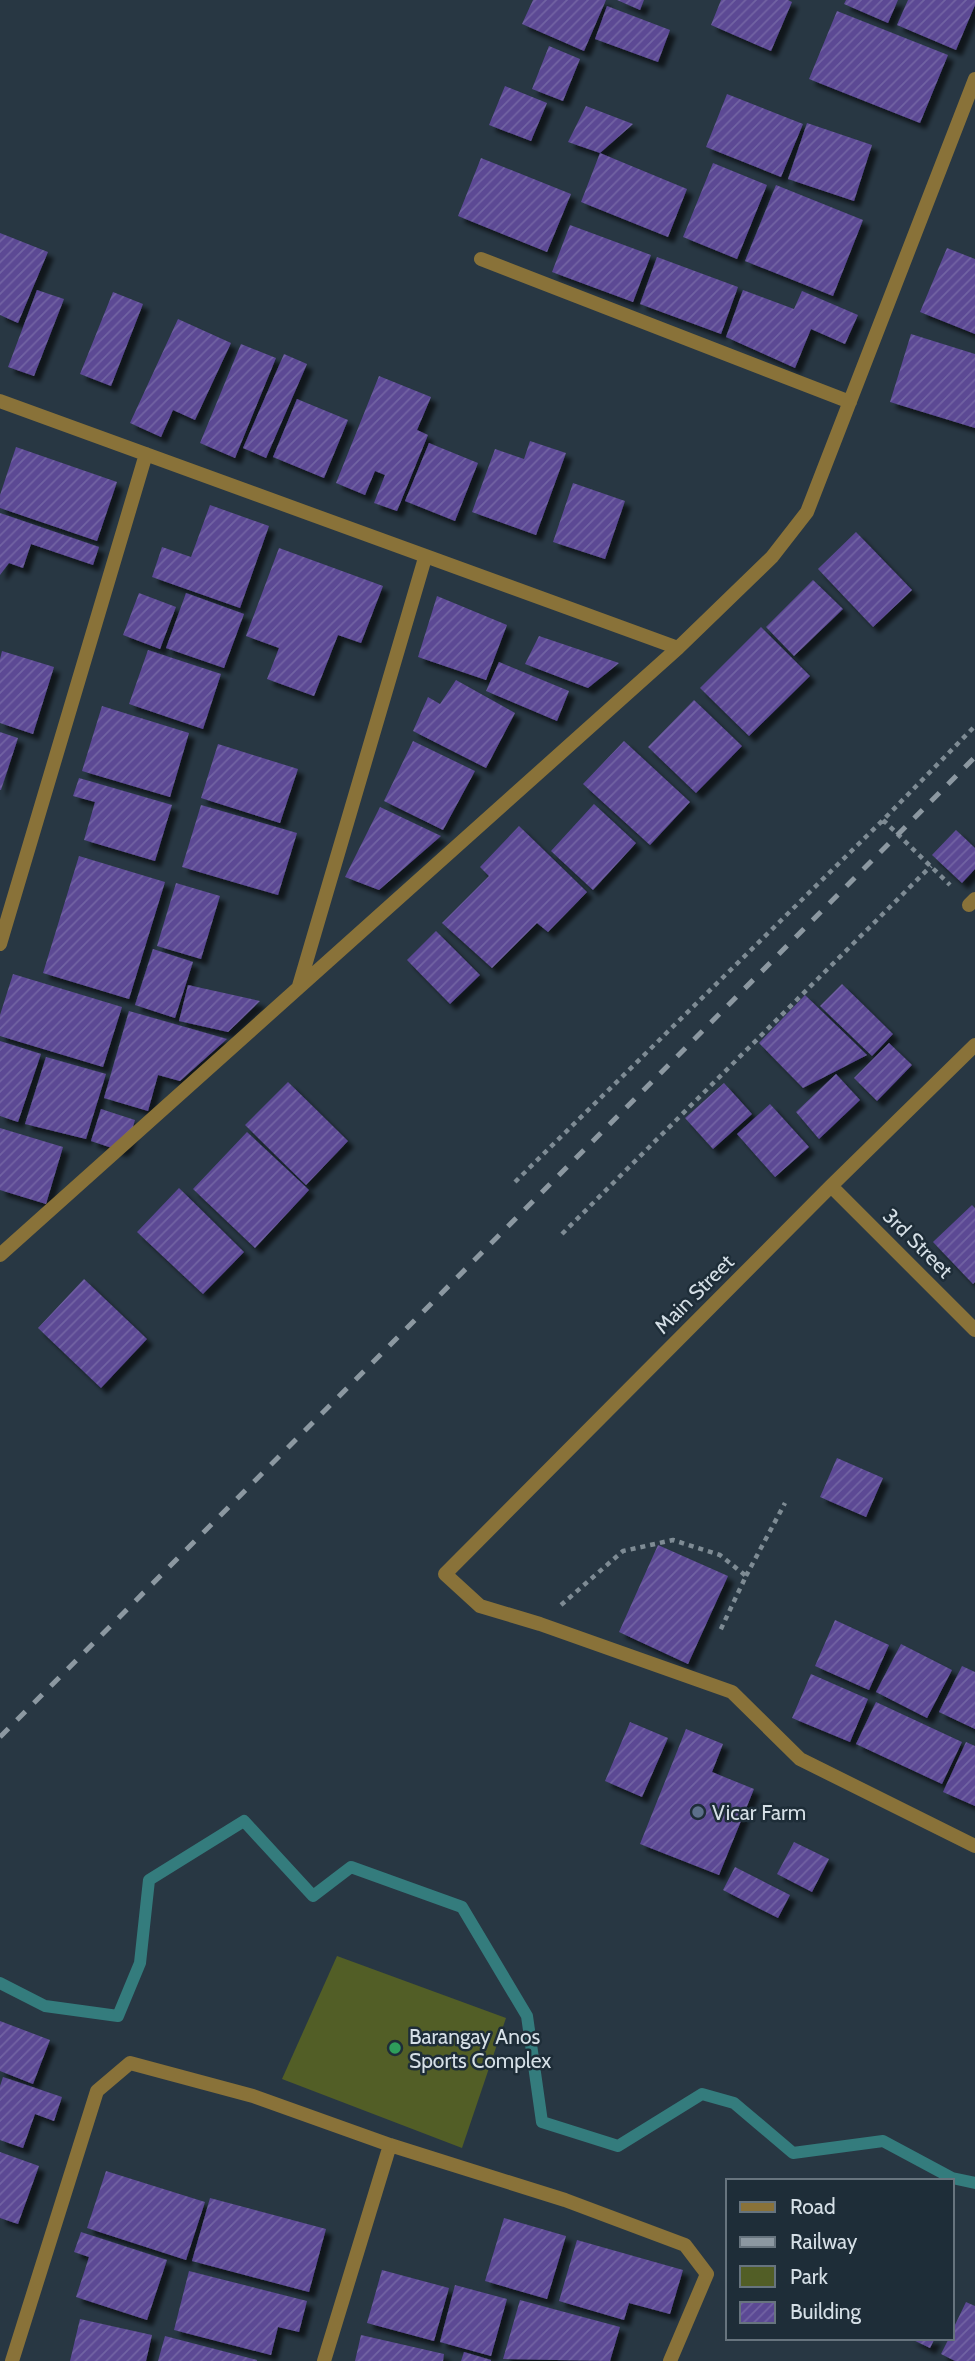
<svg xmlns="http://www.w3.org/2000/svg" width="975" height="2361" viewBox="0 0 975 2361" font-family="Cabin,sans-serif">
  <style>
    .green { fill: #525e26 }
    .lines { fill: none; stroke-linecap: round; stroke-linejoin: round }
    .stream { stroke: #347c7d; stroke-width: 12 }
    .building { fill: url(#building-hatch); filter: url(#shadow) }
    .path { stroke: #7e8b94; stroke-width: 4.5; stroke-dasharray: 5 5; stroke-linecap: butt }
    .street { stroke: #897239; stroke-width: 14 }
    .rail { stroke: #8c98a1; stroke-width: 5; stroke-dasharray: 12 12; stroke-linecap: butt }
    .service-dot { fill: #5c6f8a; stroke: #1e2d38; stroke-width: 2.5 }
    .leisure-dot { fill: #2e9e5b; stroke: #1e2d38; stroke-width: 2.5 }
    .labels { text-anchor: middle; dominant-baseline: central; stroke-width: 5; stroke-linejoin: round; paint-order: stroke }
    .street-label { font-size: 21px; fill: #d5dfe6; stroke: #1e2d38 }
    .poi-label { font-size: 21px; fill: #d5dfe6; stroke: #1e2d38; text-anchor: start }
  </style>
  <defs>
    <pattern id="building-hatch" width="6" height="6" patternUnits="userSpaceOnUse" patternTransform="scale(1.75)"><rect width="6" height="6" fill="#5b4994"/><path d="M-1 1l2-2M0 6l6-6M5 7l2-2" fill="none" stroke="#7263a3"/></pattern>
    <filter id="shadow"><feDropShadow dx="6" dy="6" stdDeviation="2" flood-color="#0009"/></filter>
  </defs>
  <rect width="100%" height="100%" fill="#283743"/>
  <path class="green" d="M337 1956 506 2018 462 2148 282 2079Z"/>
  <g class="lines">
    <path class="stream" d="M0 1983 45 2006 118 2016 140 1963 149 1880 244 1821 313 1896 351 1867 462 1907 527 2016 542 2122 618 2146 702 2094 734 2103 793 2153 883 2141 952 2178 975 2183"/>
  </g>
  <path class="building" d="M533 0H606L584 51 522 24Z
    M617 0H644L640 10Z
    M721 0H788L792 2 771 51 711 25Z
    M846 0H898L888 23 844 4Z
    M908 0H975V5L956 50 897 25Z
    M607 6 670 30 658 62 595 39Z
    M837 11 948 55 920 123 809 79Z
    M549 46 580 59 563 101 532 89Z
    M505 86 547 103 531 141 489 125Z
    M727 94 803 124 781 177 706 147Z
    M586 106 633 124 600 153 568 142Z
    M807 123 872 145 854 201 788 179Z
    M600 153 687 189 668 237 581 202Z
    M481 158 571 194 547 252 458 216Z
    M713 163 767 185 737 259 683 237Z
    M776 185 863 220 833 296 745 261Z
    M570 225 651 255 633 302 552 272Z
    M0 233 48 252 18 323 0 315Z
    M947 248 975 259V334L920 312Z
    M657 257 738 287 721 334 640 304Z
    M37 290 64 299 34 376 8 367Z
    M743 290 794 309 802 291 858 315 845 344 811 329 795 368 726 337Z
    M113 292 143 304 111 386 80 374Z
    M178 319 231 343 195 420 173 410 161 437 130 423Z
    M911 334 975 354V428L890 402Z
    M241 344 276 358 235 458 200 443Z
    M284 354 307 364 266 458 243 448Z
    M379 376 431 397 417 430 428 435 397 511 374 503 385 475 375 471 365 495 336 483Z
    M297 399 348 420 324 478 273 457Z
    M530 441 566 453 536 535 472 512 495 449 524 459Z
    M429 443 478 463 455 521 405 501Z
    M16 447 117 482 97 541 0 508V495Z
    M573 483 625 501 605 559 553 542Z
    M210 505 269 526 240 608 152 577 162 547 191 557Z
    M0 513 99 547 93 565 31 544 23 568 9 563 0 575Z
    M856 532 912 590 873 627 818 569Z
    M279 548 383 586 361 643 338 635 314 696 267 679 279 648 246 636Z
    M813 580 843 609 794 656 766 627Z
    M139 593 176 607 160 649 123 635Z
    M186 593 244 614 224 668 166 648Z
    M437 596 507 625 486 680 418 657Z
    M761 627 810 676 749 736 700 688Z
    M539 636 619 663 588 688 525 664Z
    M148 650 221 674 203 729 129 704Z
    M2 651 54 667 33 734 0 723V659Z
    M499 662 569 691 557 721 486 691Z
    M456 680 515 713 486 768 413 731 428 697 440 704Z
    M694 700 742 746 696 793 648 747Z
    M102 706 189 733 170 797 82 771Z
    M0 732 18 738 1 790H0Z
    M413 741 475 771 443 830 384 801Z
    M624 741 690 802 650 845 583 784Z
    M218 744 298 769 280 823 201 798Z
    M79 778 172 805 155 861 84 840 95 802 73 796Z
    M594 804 636 843 593 890 551 851Z
    M201 805 297 833 278 895 182 867Z
    M380 807 441 836 379 890 345 877Z
    M519 826 587 892 548 932 537 923 492 968 442 923 489 876 480 867Z
    M956 830 975 848V869L962 883 932 855Z
    M79 856 165 882 129 999 43 973Z
    M176 883 220 896 201 959 157 946Z
    M436 931 480 975 450 1004 407 960Z
    M153 949 193 962 175 1018 135 1005Z
    M13 974 122 1007 103 1067 0 1036V1015Z
    M842 984 893 1034 872 1056 820 1006Z
    M188 985 260 1001 228 1032 179 1021Z
    M805 995 867 1055 803 1088 759 1043Z
    M129 1011 227 1039 180 1081 158 1075 148 1111 104 1098Z
    M0 1041 41 1054 18 1122 0 1116Z
    M889 1043 912 1065 877 1101 854 1078Z
    M46 1057 106 1074 86 1139 25 1124Z
    M836 1074 860 1100 819 1139 796 1112Z
    M288 1082 348 1141 306 1185 245 1125Z
    M724 1083 752 1114 713 1149 685 1118Z
    M770 1104 809 1147 775 1177 737 1134Z
    M101 1109 135 1120 127 1146 121 1151 91 1141Z
    M0 1128 63 1147 46 1204 0 1190Z
    M247 1132 309 1190 255 1248 193 1189Z
    M179 1188 244 1252 203 1294 137 1232Z
    M972 1205 975 1208V1282L973 1284 933 1242Z
    M84 1279 147 1339 101 1388 38 1328Z
    M837 1458 883 1478 866 1517 820 1497Z
    M658 1545 728 1576 688 1664 619 1632Z
    M835 1620 889 1645 869 1690 815 1666Z
    M901 1644 952 1670 927 1718 876 1692Z
    M962 1666 975 1672V1729L939 1712Z
    M811 1674 868 1699 850 1742 792 1718Z
    M876 1702 962 1742 942 1784 856 1744Z
    M630 1722 668 1738 642 1797 605 1781Z
    M686 1729 723 1744 712 1772 754 1789 719 1875 640 1844Z
    M966 1742 975 1746V1806L943 1792Z
    M794 1842 829 1859 812 1892 777 1874Z
    M735 1867 790 1895 778 1918 723 1890Z
    M0 2021 50 2040 33 2084 0 2071Z
    M3 2077 62 2097 54 2121 35 2114 23 2148 0 2140V2086Z
    M0 2152 39 2166 18 2224 0 2218Z
    M106 2171 205 2202 186 2260 87 2228Z
    M210 2198 326 2229 309 2292 192 2261Z
    M504 2218 566 2236 547 2299 485 2281Z
    M81 2232 167 2260 147 2320 76 2297 89 2257 74 2252Z
    M577 2240 683 2270 670 2314 629 2303 624 2320 559 2301Z
    M382 2270 449 2288 434 2341 367 2323Z
    M189 2271 307 2301 299 2332 278 2327 271 2355 174 2330Z
    M455 2285 507 2299 491 2356 440 2342Z
    M520 2300 620 2327 610 2361 503 2359Z
    M966 2302 975 2306V2361H955L941 2354 949 2338H952V2331Z
    M80 2319 152 2335 146 2361H70Z
    M361 2335 444 2354 443 2361H355Z
    M165 2336 257 2360V2361H158Z
    M909 2338H935L930 2348Z
    M464 2352 491 2360V2361H461Z"/>
  <g class="lines">
    <path class="path" d="M883 820 950 885
      M515 1182 883 820 975 726
      M562 1234 931 866
      M746 1576 785 1503
      M561 1605 623 1551 673 1540 720 1555 746 1576 719 1633"/>
    <path class="street" d="M481 259 850 402
      M0 401 678 648
      M969 905 975 899
      M0 944 146 454
      M299 986 425 558
      M975 1045 831 1186 445 1574 480 1606 540 1624 732 1692 800 1759 975 1846
      M831 1186 975 1330
      M0 1255 678 648 772 557 807 512 975 79
      M12 2361 97 2091 130 2063 253 2096 390 2145 565 2200 685 2245 707 2274 670 2361
      M324 2361 390 2145"/>
    <path class="rail" d="M0 1737 975 757"/>
  </g>
  <circle class="service-dot" cx="698" cy="1812" r="7"/>
  <circle class="leisure-dot" cx="395" cy="2048" r="7"/>
  <g class="labels">
    <g class="street-label">
      <text transform="translate(918 1243) rotate(45)">3rd Street</text>
      <text transform="translate(694 1294) rotate(-45)">Main Street</text>
    </g>
    <g class="poi-label">
      <text x="712" y="1812">Vicar Farm</text>
      <text x="409" y="2036">Barangay Anos<tspan x="409" dy="24">Sports Complex</tspan></text>
    </g>
  </g>
  <rect x="726" y="2179" width="228" height="161" fill="#1e2d38" stroke="#67747e" stroke-width="2"/>
  <rect x="740" y="2202" width="35" height="10" fill="#897239" stroke="#67747e" stroke-width="2"/>
  <text x="790" y="2214" font-size="21" fill="#d5dfe6">Road</text>
  <rect x="740" y="2237" width="35" height="10" fill="#8c98a1" stroke="#67747e" stroke-width="2"/>
  <text x="790" y="2249" font-size="21" fill="#d5dfe6">Railway</text>
  <rect x="740" y="2266" width="35" height="21" fill="#525e26" stroke="#67747e" stroke-width="2"/>
  <text x="790" y="2284" font-size="21" fill="#d5dfe6">Park</text>
  <rect x="740" y="2302" width="35" height="21" fill="url(#building-hatch)" stroke="#67747e" stroke-width="2"/>
  <text x="790" y="2319" font-size="21" fill="#d5dfe6">Building</text>
</svg>
